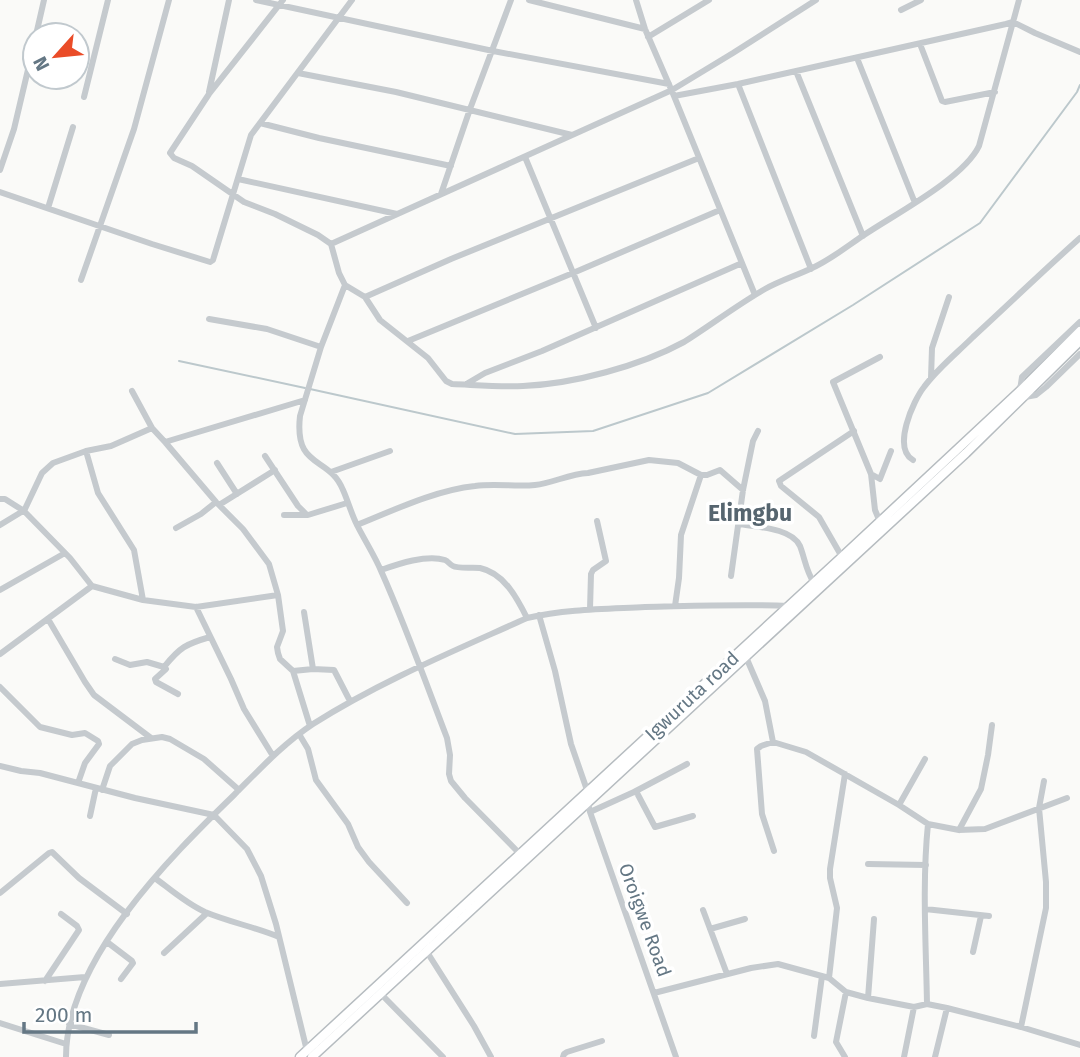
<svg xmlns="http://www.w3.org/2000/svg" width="1080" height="1057" viewBox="0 0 1080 1057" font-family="'Fira Sans',sans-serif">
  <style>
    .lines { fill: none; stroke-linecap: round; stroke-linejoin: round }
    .stream { stroke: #bcc8cc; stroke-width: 2 }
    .major-casing { stroke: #b6bcc0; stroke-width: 11 }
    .minor { stroke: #c5cace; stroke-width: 6 }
    .major { stroke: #fff; stroke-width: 8 }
    .labels { text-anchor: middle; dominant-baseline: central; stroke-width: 7; stroke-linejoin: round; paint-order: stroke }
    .street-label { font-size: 19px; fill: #647784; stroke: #fff }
    .quarter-label { font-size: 23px; font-weight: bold; fill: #56656f; stroke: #fff }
  </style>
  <rect width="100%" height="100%" fill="#fafaf8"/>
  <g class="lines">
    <path class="stream" d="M179 361 305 388
      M310 389 515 434 593 431 708 393 853 305 980 223 1077 92 1080 85"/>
    <g class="major-casing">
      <path id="major" d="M300 1057 842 557 1020 391 1080 331
        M312 1057 966 453 1080 341"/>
    </g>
    <path class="minor" d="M256 0 493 51 669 84
      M283 0 209 94 170 153 174 158 192 166 244 202 275 214 318 235 331 244 339 273 345 285 365 297 380 320 428 358 446 381 452 384C476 385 499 387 523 386 573 384 640 366 684 342 711 325 737 305 765 289 779 281 795 276 810 269 829 261 846 247 864 235 895 214 963 179 979 146L1013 22 1035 33 1080 52
      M529 0 645 29
      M636 0 645 29 674 96 755 295
      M901 10 921 0
      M36 35 44 0
      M648 37 709 0
      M920 44 942 101 945 102 995 92
      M857 58 915 203
      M796 71 863 236
      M298 73 396 92 572 135
      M738 84 811 269
      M209 92 229 0
      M674 96 738 84 1006 24 1013 22 1019 0
      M84 97 108 0
      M260 123 319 138 451 166
      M525 157 596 328
      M0 170 14 129 35 40
      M238 179 397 214
      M0 192 152 244 210 262 213 260 251 135 352 0
      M441 194 470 109 511 0
      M48 208 73 127
      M331 244 672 90 733 53 816 0
      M81 280 134 129 169 0
      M345 285 321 347 300 416C294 470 329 455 343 490 348 501 351 513 357 525 365 541 375 556 382 573 406 627 426 683 447 738L450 755 449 774 451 781 465 798 521 855
      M365 297 451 259 699 158
      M209 319 267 329 321 347
      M408 341 573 273 720 210
      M880 357 833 382 871 474 875 510 880 522
      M931 378 932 348 949 297
      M468 383 485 373 542 351 742 263
      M1020 390 1022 377 1080 322
      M132 391 152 428 165 442 216 502 243 529 269 564 278 595 283 631 277 647 278 653 280 659 293 671 310 726
      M1025 397 1036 395 1046 387 1080 354
      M165 442 305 400
      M86 451 98 493 134 550 143 600
      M265 456 298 506 306 514
      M913 460C892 448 913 401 924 387 938 368 957 353 973 337 1009 304 1044 270 1080 238
      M217 463 237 494
      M331 472 390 451
      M871 474 880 479 891 451
      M0 499H5L24 511 70 558 92 586 143 600 196 607 278 595
      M219 505 275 470
      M24 511 42 473 53 463 86 451 111 446 152 428
      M284 515H308L347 503
      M739 524C757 527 792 528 800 546 805 559 806 571 814 583
      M0 525 23 511
      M357 525C394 510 436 490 475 486 495 483 515 487 535 485 553 483 569 474 588 473L649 460 678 463 701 475H707L720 470 743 490
      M176 528 201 514 216 502
      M842 557 819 517 781 486 779 481 854 431
      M381 570C398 564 427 554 445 560 448 561 450 565 453 566 458 569 474 567 480 568 504 573 517 598 527 618
      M731 576 743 490 753 441 758 431
      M0 590 65 553
      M675 606 679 578 681 535 701 475
      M196 607 231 679 244 709 273 756
      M590 609 591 574 593 570 606 561 597 521
      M304 612 313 669
      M539 615 555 671 571 744 588 793V803L590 812 676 1057
      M48 619 85 682 94 695 151 738
      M0 654 92 586
      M746 657 765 701 773 742
      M115 659 130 665 147 662 164 667
      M293 671 313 669 334 670 350 701
      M0 687 40 727 72 735 85 733 98 741 99 744 85 763 78 783
      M178 694 156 682 155 679 166 669 164 667C180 647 186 644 210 637
      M299 734 308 749 316 780 348 824 358 847 369 862 407 903
      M0 766 21 771 40 773 135 798 214 815 247 849 261 876 276 924 307 1051
      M102 790 110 766 132 744 142 740 162 737 170 739 204 759 239 790
      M634 792 687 764
      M899 805 925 759
      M590 812 634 792 637 793 655 827 693 816
      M90 816 96 788
      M959 830 981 789 988 755 992 725
      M774 851 762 814 757 749 761 746 773 742 806 752 899 805 928 824 959 830 985 829 1067 798
      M868 864 926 865
      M155 878C171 890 187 904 205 912 229 922 255 927 279 937
      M0 893 49 853 52 852 79 878 127 914
      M925 909 989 916
      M703 910 727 974
      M710 929 745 919
      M107 942 132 961 133 963 121 979
      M427 952 474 1026 491 1057
      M973 952 981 916
      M164 953 207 913
      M829 978 837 908 830 878V869L845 774
      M45 981 79 930 77 926 61 914
      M0 984 85 977
      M654 993 751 968 778 964 829 978 846 992 868 998 914 1007 927 1004 947 1008 1021 1027 1080 1045
      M381 994 443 1057
      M868 998 874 919
      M927 1004C926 944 922 883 928 824
      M0 1023 66 1044
      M69 1024 109 1035
      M1021 1027 1046 908V882L1039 808 1044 781
      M814 1036 822 976
      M66 1057C66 961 169 858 234 795 259 770 284 743 313 724 381 681 454 651 527 618 566 609 605 609 645 607 693 606 741 604 789 606
      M563 1057 564 1054 567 1052 602 1041
      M845 1057 836 1042 846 992
      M904 1057 914 1007
      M935 1057 947 1008"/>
    <use href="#major" class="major"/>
  </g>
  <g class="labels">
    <g class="street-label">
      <text transform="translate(692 696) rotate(-43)">Igwuruta road</text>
      <text transform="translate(645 920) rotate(70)">Oroigwe Road</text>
    </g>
    <g class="quarter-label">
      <text x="750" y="513">Elimgbu</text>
    </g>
  </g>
  <g transform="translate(56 56) rotate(243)"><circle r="33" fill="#ffffff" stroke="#c1c9ce" stroke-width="2"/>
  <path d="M0-5L12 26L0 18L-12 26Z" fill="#ea4c28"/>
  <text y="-10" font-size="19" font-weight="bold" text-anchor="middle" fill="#647784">N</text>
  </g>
  <path d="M24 1022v10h172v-10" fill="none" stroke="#647784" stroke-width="3.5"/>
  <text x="35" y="1022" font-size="21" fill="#647784" stroke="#ffffff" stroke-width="5" paint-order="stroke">200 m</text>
</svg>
